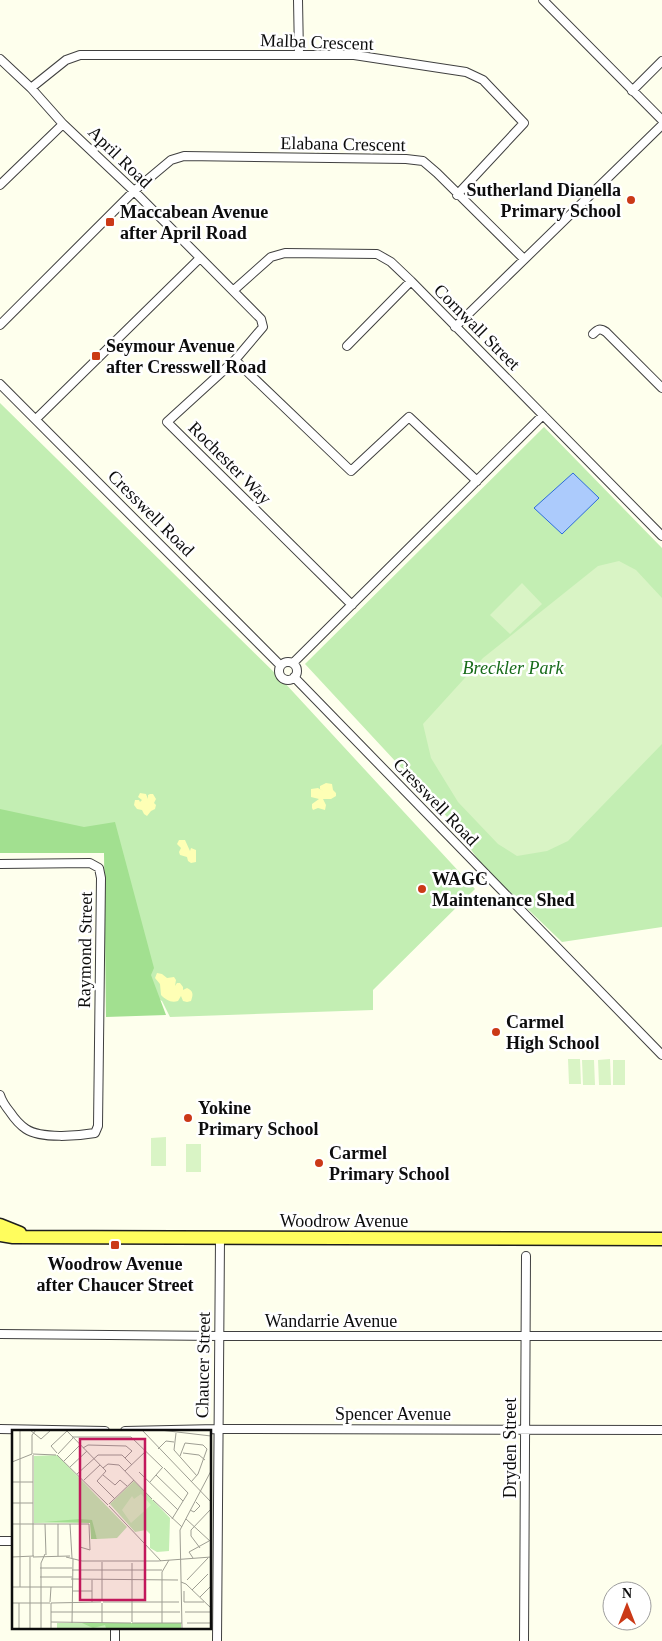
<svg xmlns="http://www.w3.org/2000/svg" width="662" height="1641" viewBox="0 0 662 1641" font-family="Georgia,serif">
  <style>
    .green { fill: #c3eeb3 }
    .forest { fill: #a2e090 }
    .sand { fill: #feffb5 }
    .pitch { fill: #d9f4c5 }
    .water { fill: #accbfc; stroke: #2c6cda }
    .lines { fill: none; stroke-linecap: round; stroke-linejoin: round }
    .minor-casing { stroke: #404040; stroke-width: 10 }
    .primary-casing { stroke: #1e1e1e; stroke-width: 15 }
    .minor { stroke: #fff; stroke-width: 8 }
    .primary { stroke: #fffd5d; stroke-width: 12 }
    .poi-dot { fill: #cb3917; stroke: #fff; stroke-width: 2 }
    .labels { text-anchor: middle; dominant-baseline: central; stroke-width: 5; stroke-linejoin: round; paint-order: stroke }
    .street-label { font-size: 18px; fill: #0d0d0d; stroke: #fff }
    .poi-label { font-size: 18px; font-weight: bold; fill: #0d0d0d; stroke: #fff; text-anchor: start }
    .park-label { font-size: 18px; font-style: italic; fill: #176b19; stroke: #fff }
    .inset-road { fill: none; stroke: #9e9e93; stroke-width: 1 }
    .view { fill: #c2185b; fill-opacity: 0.15; stroke: #c2185b; stroke-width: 2.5 }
    .inset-edge { fill: none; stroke: #0d0d0d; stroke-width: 2.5 }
  </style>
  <rect width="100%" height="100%" fill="#feffed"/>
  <path class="green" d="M0 403 283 681 475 889 373 990V1010L170 1017 162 1001 147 992 110 847 0 848Z
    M544 427 662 548V927L562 942 482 865 449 819 305 664Z"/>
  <path class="forest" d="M0 809 84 827 115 822 154 968 151 975 166 1015 106 1017 104 853H0Z"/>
  <path class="sand" d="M326 783 332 784 333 790 336 793V796L331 799H323L326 805 325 810 318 808 313 810 312 808V804L319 799 311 797V789L318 788 323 791 320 789V786Z
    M140 793 146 794 148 799V795L150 794H153L156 799 154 803 156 805 155 809 151 811 147 816 144 814 142 810 137 809 134 805 135 800H139L140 802 142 800 138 797Z
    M179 840H185L190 851 191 848 196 850V862L191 863 188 861 187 857 180 855 179 852 181 848 177 844Z
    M157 973 162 974 167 978 174 977 176 980 175 986 177 983H180L183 987V990L187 988C194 991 193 995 191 1001L187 1002 183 1001 181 996 178 1001C171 1003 166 1000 161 995L160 984 155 978Z"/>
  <path class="pitch" d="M619 561 636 570 662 598V744L568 841 547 851 517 856 498 844 458 802 431 758 423 724 483 658 598 566Z
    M522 583 542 604 510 634 490 615Z
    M568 1059H580L581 1084H569Z
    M610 1059 611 1085H599L598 1060Z
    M582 1060H594L595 1085H583Z
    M613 1060H625V1085H613Z
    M166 1137V1166H151V1138Z
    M186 1144H201V1172H186Z"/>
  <path class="water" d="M573 473 599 498 562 534 534 508Z"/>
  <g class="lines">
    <g class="minor-casing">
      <path id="minor" d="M298 0 299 54
        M543 0 662 120
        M0 59 31 88 63 124 134 191 261 319 263 327 235 360 167 422 352 605
        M31 88 66 60 80 55H354L466 72 483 80 524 123 457 195
        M632 91 662 61
        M0 185 63 124
        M234 290 271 257 285 253 377 254 391 262 411 281 662 536
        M0 325 134 191 171 160 184 156 406 159 423 161 437 173 524 259
        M455 327 662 125
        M593 334C598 329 600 328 606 332L662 388
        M347 346 411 281
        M235 360 351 471 409 417 477 481
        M0 384 280 665
        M36 419 200 258
        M279 671a9 9 0 1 1 18 0a9 9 0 1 1-18 0Z
        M293 663 543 415
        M294 677 662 1055
        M0 864 90 863 99 868 101 878 98 1126 95 1133C78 1136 41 1139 26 1129 20 1125 14 1118 10 1112 6 1107 2 1102 0 1095
        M0 1334 219 1336H662
        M0 1429 105 1431
        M125 1431 217 1429 662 1430
        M0 1541H14
        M115 1641V1627
        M217 1641 220 1239
        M524 1641 526 1256"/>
    </g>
    <g class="primary-casing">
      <path id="primary" d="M0 1225 20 1233
        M0 1235 13 1237 662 1239"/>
    </g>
    <use href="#minor" class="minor"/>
    <use href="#primary" class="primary"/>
  </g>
  <g class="poi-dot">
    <circle cx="631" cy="200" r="5"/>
    <rect x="105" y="217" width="10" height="10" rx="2.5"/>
    <rect x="91" y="351" width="10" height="10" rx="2.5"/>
    <circle cx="422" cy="889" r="5"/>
    <circle cx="496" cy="1032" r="5"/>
    <circle cx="188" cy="1118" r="5"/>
    <circle cx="319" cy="1163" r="5"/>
    <rect x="110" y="1240" width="10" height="10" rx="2.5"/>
  </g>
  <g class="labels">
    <g class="street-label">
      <text transform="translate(317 42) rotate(2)">Malba Crescent</text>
      <text transform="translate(343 144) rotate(1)">Elabana Crescent</text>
      <text transform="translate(120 157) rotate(44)">April Road</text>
      <text transform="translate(477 327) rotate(45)">Cornwall Street</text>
      <text transform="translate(230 463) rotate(45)">Rochester Way</text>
      <text transform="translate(151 513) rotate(45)">Cresswell Road</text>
      <text transform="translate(436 802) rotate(46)">Cresswell Road</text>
      <text transform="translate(85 950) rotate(-89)">Raymond Street</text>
      <text x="344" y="1221">Woodrow Avenue</text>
      <text x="331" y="1321">Wandarrie Avenue</text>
      <text transform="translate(203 1365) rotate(-89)">Chaucer Street</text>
      <text x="393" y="1414">Spencer Avenue</text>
      <text transform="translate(510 1448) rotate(-90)">Dryden Street</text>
    </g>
    <g class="poi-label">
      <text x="621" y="190" text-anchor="end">Sutherland Dianella<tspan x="621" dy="21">Primary School</tspan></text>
      <text x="120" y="212">Maccabean Avenue<tspan x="120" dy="21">after April Road</tspan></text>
      <text x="106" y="346">Seymour Avenue<tspan x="106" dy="21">after Cresswell Road</tspan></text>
      <text x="432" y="879">WAGC<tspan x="432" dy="21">Maintenance Shed</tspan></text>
      <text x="506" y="1022">Carmel<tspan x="506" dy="21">High School</tspan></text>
      <text x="198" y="1108">Yokine<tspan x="198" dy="21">Primary School</tspan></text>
      <text x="329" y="1153">Carmel<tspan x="329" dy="21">Primary School</tspan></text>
      <text x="115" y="1264" text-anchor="middle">Woodrow Avenue<tspan x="115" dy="21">after Chaucer Street</tspan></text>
    </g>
    <g class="park-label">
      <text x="513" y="668">Breckler Park</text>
    </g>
  </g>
  <g transform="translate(12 1430)">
    <rect width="199" height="199" fill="#feffed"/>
    <path d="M45 25 115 97 105 108 85 109 79 92 22 93V26ZM122 51 158 88 157 121 145 122 138 118V104L134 100 123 102 98 74ZM45 193H169V198H45Z" fill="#c3eeb3"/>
    <path d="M68 89 80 90 85 109H79L78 93 32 92ZM70 193H169V198H94L93 195 81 198Z" fill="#a2e090"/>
    <path d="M129 64 139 75 119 93 110 80 120 66 122 69Z" fill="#d9f4c5"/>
    <path class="inset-road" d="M18 0 29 9 39 0M130 0 199 72M148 0 199 6M55 1 94 41 85 51 103 69M164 3 162 20 185 46M60 7H119L151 38M71 18 76 15 114 16 120 21 113 28M146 19 154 11 162 12M45 23 39 16 55 1M171 23 187 25 193 30M20 24V5L24 0M21 24 44 25M46 24 61 8M45 25 96 75M168 26 173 13 191 15 195 19 186 44 179 52M52 31 68 15M0 32 20 24M58 37 75 21M91 38 96 34 107 35 140 69M152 38 176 63 160 89M113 41 134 21M127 42 166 80M65 44 86 25H110L120 35M91 45 103 55 108 50 115 56M144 45 171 71M72 50 88 35M0 52H21M138 52 150 38M141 70 170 97M0 73H21M97 74 122 50M97 76 149 131M178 80 182 82 188 76 184 72M174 89 199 112M0 94H77L78 120 68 117V94M33 94 34 125M58 94 60 128M188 118 179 106V100L199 79M21 126V25M46 126V94M0 127 22 126M21 127 58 126M54 127 70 131H146L199 127M181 128 177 122 197 111M120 133V192M28 138H60M60 140H150M28 147H60M59 149 166 150M175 150 196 128M169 152 174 154 199 178M0 157H60M8 157V0M180 160 196 144M60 161H80M172 161V172H192M188 167 199 156M90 171V132M38 172 39 157M80 172V150M91 172H167M0 173H38M7 173V198M39 173 89 172M39 173V198M90 173V193M39 182H168M173 182H199M39 192 119 193M60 193 61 129M120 193H170M150 193V142L157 130M175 193H199M18 198V127M29 198V133L33 124M170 198 168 100 199 41"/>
    <path class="view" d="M68 9H133V170H68Z"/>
    <rect width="199" height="199" class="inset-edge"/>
  </g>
  <g transform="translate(627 1606)"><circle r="24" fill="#ffffff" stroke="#9e9e9e"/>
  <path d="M0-4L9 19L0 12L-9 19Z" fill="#cb3917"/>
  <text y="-8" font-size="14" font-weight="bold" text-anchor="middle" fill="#0d0d0d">N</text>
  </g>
</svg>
